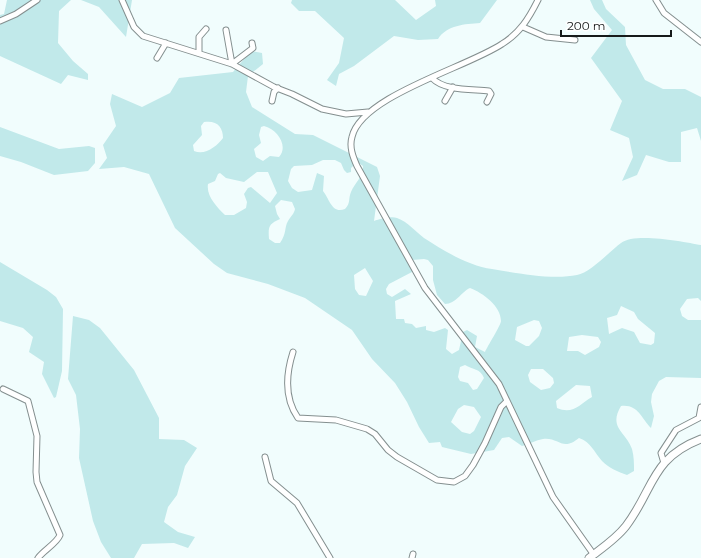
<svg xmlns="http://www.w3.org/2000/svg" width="701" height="558" viewBox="0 0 701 558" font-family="Montserrat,sans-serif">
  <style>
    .green { fill: #c1e9ea; fill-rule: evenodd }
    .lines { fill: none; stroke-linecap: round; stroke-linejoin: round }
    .minor-casing { stroke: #848f8f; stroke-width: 7 }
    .major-casing { stroke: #848f8f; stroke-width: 9 }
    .minor { stroke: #fff; stroke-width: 5 }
    .major { stroke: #fff; stroke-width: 7 }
  </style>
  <rect width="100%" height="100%" fill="#f1fdfd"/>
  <path class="green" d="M7 0H71L59 11 58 43 73 61 88 74V80L68 75 61 84 0 56V15L4 14Z
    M81 0H132L126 37 99 7Z
    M292 0H395L416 20 436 6 435 0H497L480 23C465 24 447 25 438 39L418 40 394 36 354 66 339 74 336 86 327 80 339 63 344 38 315 11H299L291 3Z
    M590 0H602L606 9 625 27 626 45 645 80 663 89H685L701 97V141L697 128 681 132V162H669L646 155 637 175 622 181 633 157 629 138 610 130 622 101 591 58 612 30 594 9Z
    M251 51 262 53 263 64 248 76 246 92 252 107 295 134 313 135 377 167 380 176 374 221C380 219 391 216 397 218 408 222 415 231 424 238 444 251 469 266 492 269 517 273 552 280 577 275 590 273 610 251 621 243 635 232 684 242 701 245V301L698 298 687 299 680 309 682 316 688 320H701V378L666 377 659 381 652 394 651 402 654 416 651 428C641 418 638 404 621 406 608 428 626 432 632 449 634 456 634 464 634 471L627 475C618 472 609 468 602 461 594 452 591 442 579 438 562 452 559 437 543 439 536 440 529 444 522 446L509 437 502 438 494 450 471 454 442 447 440 442 429 443 419 427 407 402 395 383 372 359 352 330 305 298 268 284 227 273 214 264 175 228 149 174 124 167 99 169 107 158 103 145 116 126 110 104 112 94 142 107 170 93 179 78 233 72ZM204 122C217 120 223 127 223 138 217 146 205 156 194 151L193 145 202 135 201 126ZM264 126C277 129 289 146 279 157L270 156 263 161 256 157 254 149 261 143 259 135 261 127ZM323 160H335L341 163 344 170 347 173 351 172V168L357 162 363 166C363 178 355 182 351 192 348 199 351 203 345 209 332 214 330 200 323 191L324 176 317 173 312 190 298 192 292 188 288 181 291 169 294 166 312 165ZM257 172H268L277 193 270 203 251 187 248 188 244 194 247 202 246 208 234 215H225C217 207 206 196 208 184L215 181 218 174 220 173 226 178 244 182ZM281 200 292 202 295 209C294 214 291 216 288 221 284 228 287 233 280 243H275L269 239C268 226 269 224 280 219L277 214 275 206ZM424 259 428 260 433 266V280L437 295 445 304C456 304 461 292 470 288 483 293 501 306 501 321 501 325 487 347 485 352L475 347 477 336 467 330 463 332 459 350 452 354 446 349 448 330 445 328 434 332 426 330V326L416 328 412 324 405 323 404 319H396L395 301 411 294 405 289 392 297 387 294 386 289 389 284 412 272V260ZM365 268 373 281 366 296 359 295 355 289 354 275ZM621 306 634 312 638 319 655 333 654 343 651 345 640 343 634 332 622 328 609 334 607 318 617 315ZM534 320 539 321 542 328 539 336 529 346H526L515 340 517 327ZM582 335 598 337 601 342 599 347 585 355 578 351H567L569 337ZM465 365C473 370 480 368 484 378L477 389 473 390 468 383 460 381 458 377 460 367ZM531 369H543L553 378 554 383 550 388 541 390 530 382 528 375ZM576 385 590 386 592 397C580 404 573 415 557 408L556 401ZM464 405 474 407 481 417 474 431 470 434 462 432 451 422 458 409Z
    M0 127 59 149 89 146 95 148V163L88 171 54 175 21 162 0 156Z
    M0 262 47 290 56 297 63 309 62 371 56 397 54 398 42 374 44 362 29 352 33 337 23 328 0 321Z
    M73 316 89 320 100 328 134 370 159 418V439L184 440 197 448 185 466 177 495 168 507 164 522 178 532 195 537 188 548 174 543 142 544 134 558H111L101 542 93 521 79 458 80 429 76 395 68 379Z"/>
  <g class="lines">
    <g class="minor-casing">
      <path id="minor" d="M122 0 134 27 143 36 232 64 274 87 292 94 322 109 346 114 368 112
        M538 0C529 18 520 33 502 44 468 67 361 96 352 137 349 147 353 157 357 166L425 288 499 384 553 497 594 555
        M656 0 664 13 701 42
        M0 21 16 14 37 0
        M523 27 546 37 575 40
        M226 30 232 64
        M199 53V37L206 29
        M157 58 166 43
        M232 64 253 48 252 43
        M432 78C444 91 472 89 489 91L491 94 487 102
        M272 101 274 92 278 88
        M445 101 453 87
        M293 352C286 374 284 398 298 418L336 420 367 429 375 434 388 450 397 457 437 480 454 482 465 476 473 465 485 443 501 407 507 401
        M3 389 28 401 37 436 36 472 37 482 60 535C57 543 44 550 38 558
        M265 457 271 481 297 503 330 558
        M664 463 661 453 676 430 699 418 701 407
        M412 558 413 554"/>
    </g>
    <g class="major-casing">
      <path id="major" d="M589 558C602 548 616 539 626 526 654 489 651 458 701 439"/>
    </g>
    <use href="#minor" class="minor"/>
    <use href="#major" class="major"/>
  </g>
  <path d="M561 30v6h110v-6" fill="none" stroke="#161a1a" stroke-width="2"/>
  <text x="567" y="30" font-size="12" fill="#161a1a" stroke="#ffffff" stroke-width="3" paint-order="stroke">200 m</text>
</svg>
